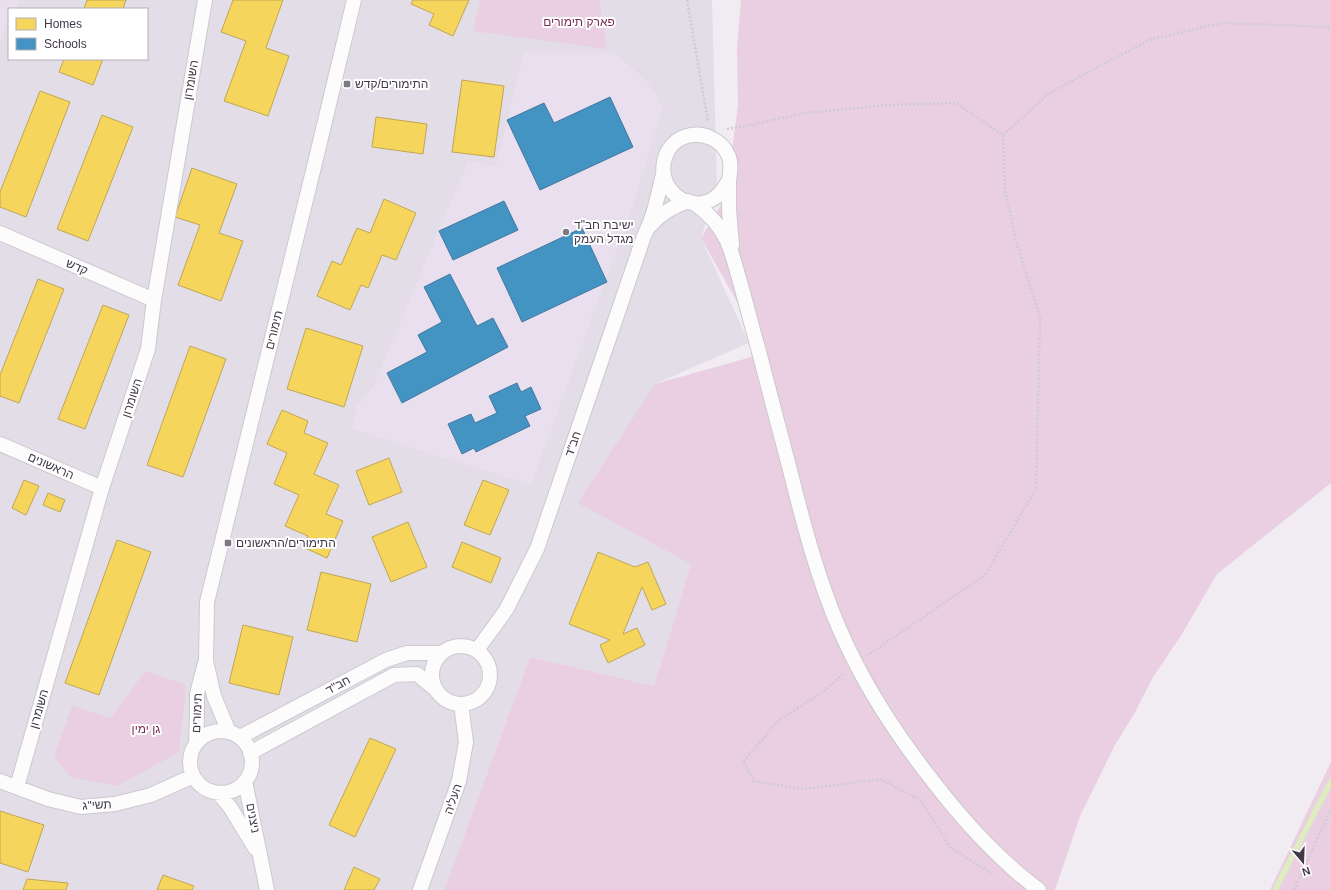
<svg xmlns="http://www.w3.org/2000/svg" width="1331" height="890" viewBox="0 0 1331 890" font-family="Arial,'Noto Sans Hebrew',sans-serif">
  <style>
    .residential { fill: #e3dde8; fill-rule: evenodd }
    .education { fill: #eadfef }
    .green { fill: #eacee1 }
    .homes { fill: #f6d55c; stroke: #c0a656 }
    .schools { fill: #4393c3; stroke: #42789e }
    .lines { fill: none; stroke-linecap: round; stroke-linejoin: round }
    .stream { stroke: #ddedc0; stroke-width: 5.5 }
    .street-casing { stroke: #ccc8ce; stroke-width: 16 }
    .path { stroke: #d0cbd2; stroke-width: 2.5; stroke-dasharray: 2 2; stroke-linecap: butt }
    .street { stroke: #fdfcfd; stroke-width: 14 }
    .poi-dot { fill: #7e7884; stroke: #fff; stroke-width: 1.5 }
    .labels { text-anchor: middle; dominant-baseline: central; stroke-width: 4; stroke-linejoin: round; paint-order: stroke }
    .park-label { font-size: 12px; fill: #772e4e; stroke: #fff }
    .street-label { font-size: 12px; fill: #413948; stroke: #fff }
    .poi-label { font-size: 12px; fill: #413948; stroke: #fff; text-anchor: start }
  </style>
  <rect width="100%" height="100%" fill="#f0ecf2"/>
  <path class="residential" d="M0 0H712L717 188 701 238 749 343 655 384 691 564 654 686 530 657 444 890H0ZM9 9H147V59H9Z"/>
  <path class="education" d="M0 0H19L15 9H9V22L0 42Z
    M524 52 616 53 648 83 657 96 662 109 636 196 531 485 352 429 357 406 373 387 468 161 496 167Z"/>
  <path class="green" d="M480 0H599L607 49 473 31Z
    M741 0H1331V483L1217 574 1182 634 1153 677 1134 714 1115 745 1080 816 1055 890H444L530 657 654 686 691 564 578 503 655 384 766 353 701 238 726 197 738 105 737 49Z
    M145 671 186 685 179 752 117 786 71 777 54 757 72 706 111 718Z
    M1331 762V890H1270Z"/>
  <path class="homes" d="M87 0H126L123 9H84Z
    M233 0H283L266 48 289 56 268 116 224 101 246 41 221 32Z
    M413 0H469L453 36 429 25 434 14 411 4Z
    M64 59H103L93 85 59 72Z
    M462 80 504 86 494 157 452 152Z
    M40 91 70 102 26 217 0 207V192Z
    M102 115 133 127 88 241 57 229Z
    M376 117 427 124 423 154 372 147Z
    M192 168 237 184 219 233 243 241 221 301 178 285 200 225 175 217Z
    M384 199 416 213 396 260 382 255 368 288 361 285 350 310 317 296 332 261 341 265 357 228 370 233Z
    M38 279 64 289 19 403 0 396V375Z
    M103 305 129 315 85 429 58 419Z
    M306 328 363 346 344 407 287 389Z
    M190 346 226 359 183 477 147 465Z
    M282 410 308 421 304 433 328 443 314 474 339 485 326 514 343 521 327 558 303 547 308 536 285 526 299 495 274 484 287 453 267 444Z
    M389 458 402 492 369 505 356 471Z
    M24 480 39 486 26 515 12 508Z
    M483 480 509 490 490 535 464 525Z
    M48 493 65 500 60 512 43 505Z
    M408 522 427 567 391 582 372 537Z
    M117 540 151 552 99 695 65 683Z
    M462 542 501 558 491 583 452 567Z
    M598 552 635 567 648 562 666 604 652 610 642 587 623 634 637 628 645 645 608 663 600 645 610 640 569 624Z
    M321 572 371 584 357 642 307 630Z
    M243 625 293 637 279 695 229 683Z
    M370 738 396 749 355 837 329 825Z
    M0 811 44 825 28 872 0 863Z
    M354 867 380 879 374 890H344Z
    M163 875 194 886 192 890H157Z
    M27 879 68 883 66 890H23Z"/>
  <path class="schools" d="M610 97 633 147 540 190 507 120 544 103 554 123Z
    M504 201 518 230 453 260 439 231Z
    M582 228 607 282 522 322 497 268Z
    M450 274 477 326 493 318 508 347 402 403 387 373 427 352 418 335 442 322 424 287Z
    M517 383 521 392 531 387 541 409 525 416 530 426 476 452 474 448 462 454 448 424 471 414 475 423 497 413 489 396Z"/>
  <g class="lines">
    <path class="stream" d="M1275 890 1331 781"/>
    <g class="street-casing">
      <path id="street" d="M729 180C725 187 722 192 716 197 689 217 653 187 666 155 669 147 676 140 684 137 702 130 723 140 729 157 732 165 730 173 729 181 729 188 729 196 729 203 729 217 731 231 732 245
        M694 203C708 213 720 225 727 241 732 252 735 264 738 275 745 299 751 323 758 348 769 390 780 432 791 474 804 526 818 579 839 628 863 684 895 733 932 780 955 810 980 839 1009 865 1018 874 1029 882 1039 890
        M650 226C661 213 673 207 688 201
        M0 233 154 300
        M0 444 102 488
        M432 675a29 29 0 1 1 58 0a29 29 0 1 1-58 0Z
        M477 650 506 610 537 549 644 236C654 216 658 195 663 174
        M190 762a31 31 0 1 1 62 0a31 31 0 1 1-62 0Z
        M229 732 214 696 206 661 207 602 313 171 354 0
        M240 737 386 660 407 653H442
        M196 743 197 716V694L205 663
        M250 753 394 675 417 674 434 688
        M0 781 48 799 81 807 115 804 151 795 193 776
        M245 781 267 890
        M17 787 102 488 148 349 154 300 205 0
        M218 793 230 807 255 848
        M420 890 459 781 466 742 461 704"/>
    </g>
    <path class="path" d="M687 0 708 122
      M727 129 755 124 805 113 888 105 956 103 1003 135 1005 190 1016 241 1040 318 1036 489 985 575 868 655
      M1003 135 1049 93 1149 40 1221 23 1331 27
      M843 674 822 693 780 719 743 762 754 781 804 789 880 779 920 800 951 848 991 873
      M1294 890 1331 809"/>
    <use href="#street" class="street"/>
  </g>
  <g class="poi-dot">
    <rect x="343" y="80" width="8" height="8" rx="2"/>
    <circle cx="566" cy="232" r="4"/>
    <rect x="224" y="539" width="8" height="8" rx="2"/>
  </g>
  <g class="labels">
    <g class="park-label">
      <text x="579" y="22">פארק תימורים</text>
      <text x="146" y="729">גן ימין</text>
    </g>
    <g class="street-label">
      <text transform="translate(191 80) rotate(-80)">השומרון</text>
      <text transform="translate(77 267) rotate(24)">קדש</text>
      <text transform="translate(274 330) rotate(-76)">תימורים</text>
      <text transform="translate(132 398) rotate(-72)">השומרון</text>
      <text transform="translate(573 444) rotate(-71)">חב"ד</text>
      <text transform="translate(51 466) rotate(24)">הראשונים</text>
      <text transform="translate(338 685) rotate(-28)">חב"ד</text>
      <text transform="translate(39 709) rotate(-74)">השומרון</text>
      <text transform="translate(197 713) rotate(-87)">תימורים</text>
      <text transform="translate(453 799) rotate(-71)">העליה</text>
      <text transform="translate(97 805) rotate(-3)">תשי"ג</text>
      <text transform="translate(253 818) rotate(79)">ניצנים</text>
    </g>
    <g class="poi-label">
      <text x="355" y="84">התימורים/קדש</text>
      <text x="574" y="225">ישיבת חב"ד<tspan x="574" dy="14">מגדל העמק</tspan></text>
      <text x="236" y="543">התימורים/הראשונים</text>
    </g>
  </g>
  <rect x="8" y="8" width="140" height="52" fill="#ffffff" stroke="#b3b0b6"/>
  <rect x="16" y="18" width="20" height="12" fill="#f6d55c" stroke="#b3b0b6"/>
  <text x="44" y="28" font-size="12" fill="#413948">Homes</text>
  <rect x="16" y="38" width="20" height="12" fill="#4393c3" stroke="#b3b0b6"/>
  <text x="44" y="48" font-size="12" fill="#413948">Schools</text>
  <g transform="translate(1303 862) rotate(161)" stroke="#ffffff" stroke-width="3" paint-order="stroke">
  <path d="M0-3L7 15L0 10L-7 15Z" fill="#413948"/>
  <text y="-6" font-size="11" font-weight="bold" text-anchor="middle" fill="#413948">N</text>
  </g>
</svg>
